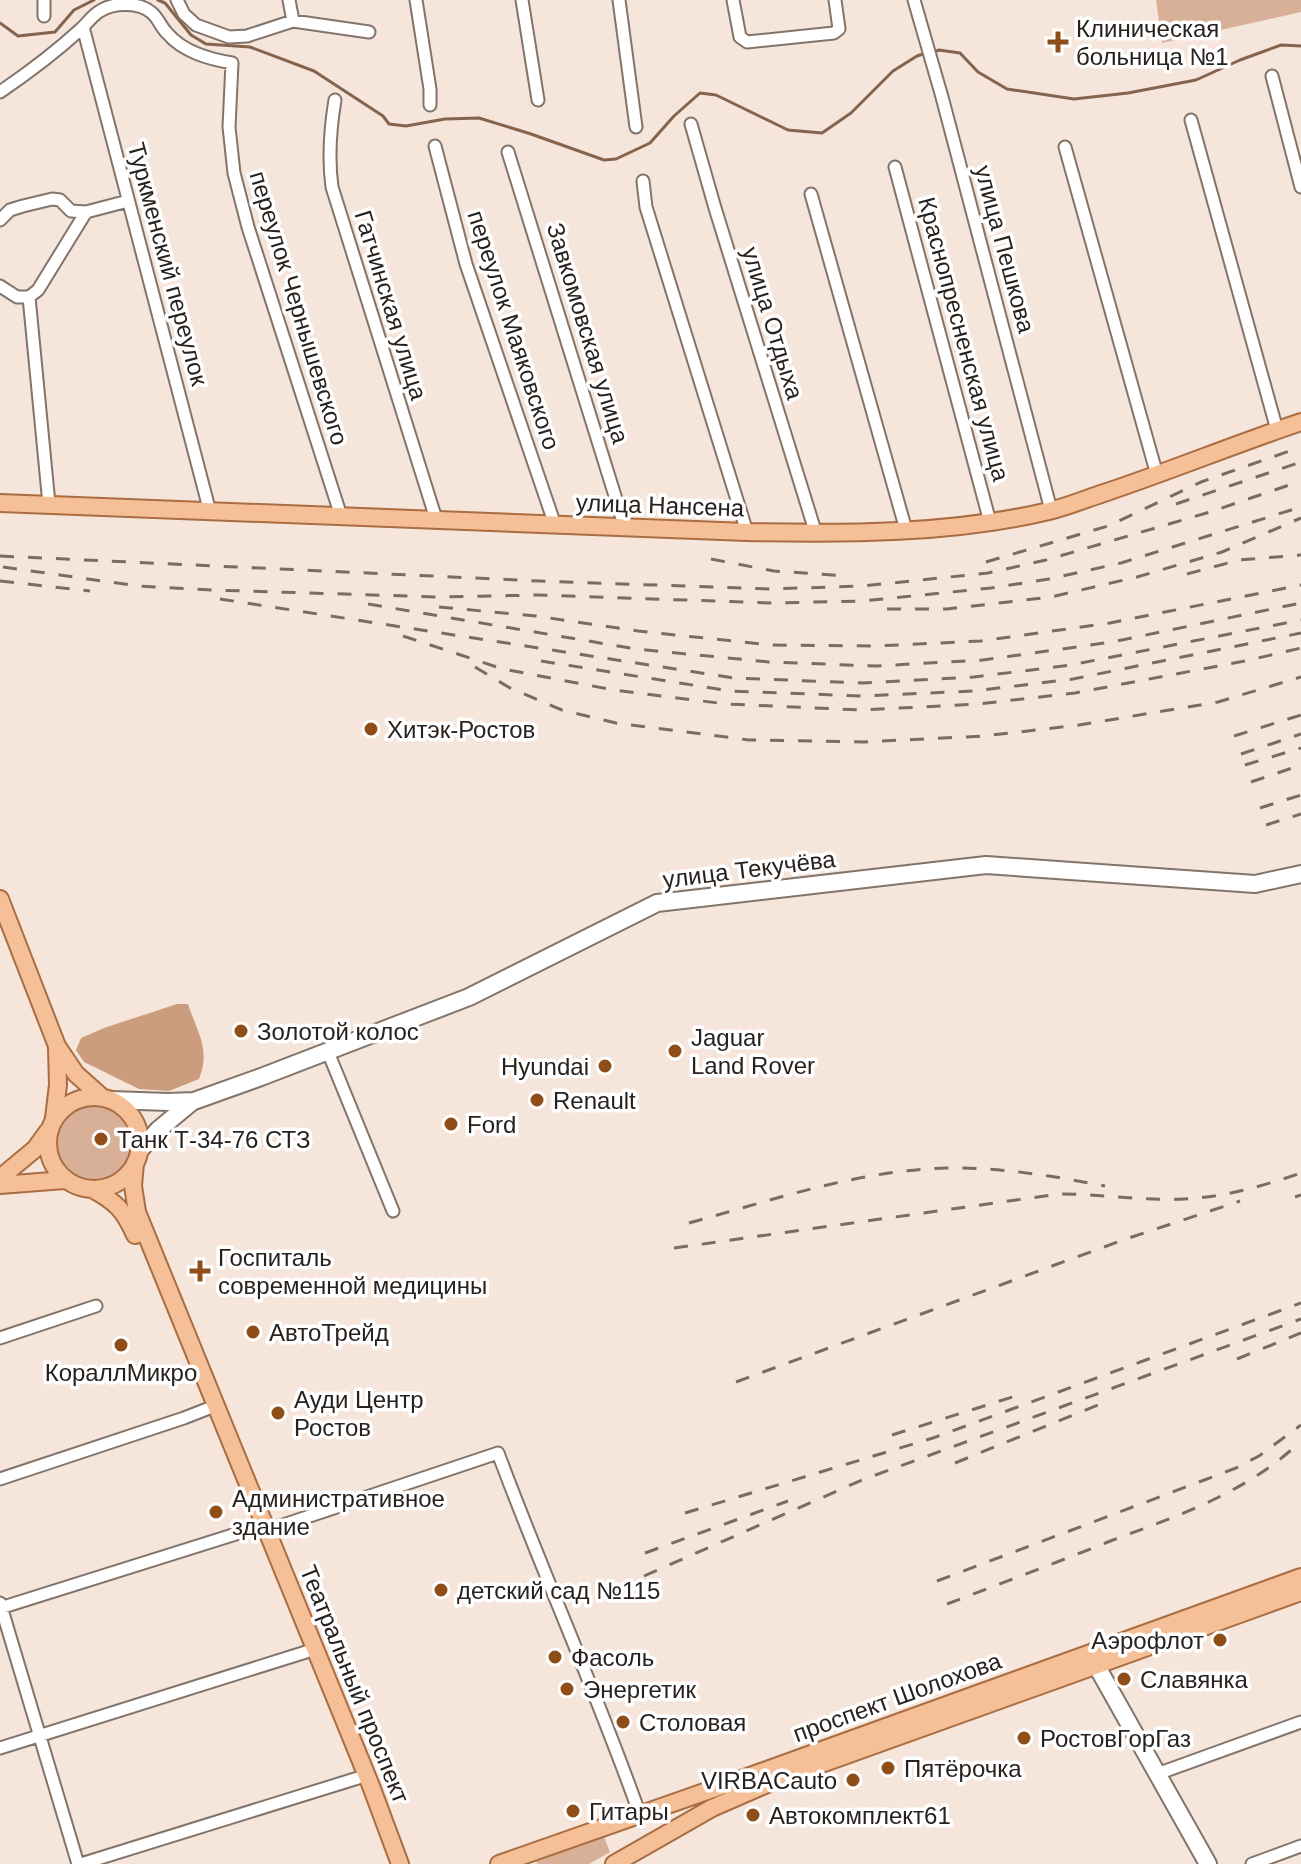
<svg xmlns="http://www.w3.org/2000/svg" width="1301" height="1864" viewBox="0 0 1301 1864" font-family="Helvetica,sans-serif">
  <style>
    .green { fill: #d7b097 }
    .forest { fill: #cb9d7e }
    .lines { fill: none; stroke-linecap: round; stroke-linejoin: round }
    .stream { stroke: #85644e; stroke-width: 3 }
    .street-casing { stroke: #83746a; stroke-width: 15 }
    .secondary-casing { stroke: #83746a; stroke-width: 20 }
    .primary-casing { stroke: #a96d41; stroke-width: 20 }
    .street { stroke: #fff; stroke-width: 11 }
    .secondary { stroke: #fff; stroke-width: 16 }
    .primary { stroke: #f5c098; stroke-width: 16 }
    .rail { stroke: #776d66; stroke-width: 3; stroke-dasharray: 14 14; stroke-linecap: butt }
    .poi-dot { fill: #8f4e18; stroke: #fff; stroke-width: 3 }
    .labels { text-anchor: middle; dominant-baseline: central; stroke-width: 7; stroke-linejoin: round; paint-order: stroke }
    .poi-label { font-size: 24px; fill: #28221e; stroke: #fff; text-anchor: start }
    .street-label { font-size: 24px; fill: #28221e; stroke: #fff }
  </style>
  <rect width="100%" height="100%" fill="#f6e5da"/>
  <path class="green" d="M1156 0H1301V12L1162 43Z
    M55 1141a39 39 0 1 1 78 0a39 39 0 1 1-78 0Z
    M604 1837 610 1852 589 1864H538L535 1861Z"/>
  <path class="forest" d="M177 1004H188C197 1032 211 1049 199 1079L169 1091 139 1089 84 1062 76 1050 81 1038 104 1028Z"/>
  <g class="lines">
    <path class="stream" d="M158 0 165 3 191 35 206 44 250 47 314 71 383 116 389 124 406 126 445 119 479 118 531 134 604 160 616 159 650 143 674 116 700 93 716 95 788 130 822 133 851 113 893 71 917 56 926 53
      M0 23 18 36 55 32 74 10 94 0
      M934 52 939 50 960 53 978 72 1007 89 1074 99 1128 93 1196 80 1240 60 1281 45 1301 46"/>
    <g class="street-casing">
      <path id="street" d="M44 0V16
        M177 0 184 14 196 25 229 37 247 36 293 21 369 32
        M289 0 293 21
        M416 0 430 89V105
        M522 0 538 100
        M619 0 636 127
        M733 0 740 37 747 42 834 33 839 29 835 0
        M914 0 942 97 1051 510
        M83 27 210 512
        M1272 76 1301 187
        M0 92C28 73 57 51 82 28 88 22 93 15 100 11 114 2 140 2 152 13 158 18 161 27 167 33 183 52 209 59 232 63L229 127 234 173 248 227 341 516
        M335 100C330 130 328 158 332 187L436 519
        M1191 120 1277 430
        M691 124 715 208 816 534
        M435 146 466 264 555 525
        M1065 147 1157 475
        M508 152 625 528
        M895 167 990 522
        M643 181 646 207 747 532
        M811 194 906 530
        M0 220 10 210 23 206 52 199 60 200 71 211 86 212
        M0 286 17 297H29L38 290 86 212 128 201
        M29 297 49 504
        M328 1052 393 1211
        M0 1338 96 1306
        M0 1479 184 1418 207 1409
        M268 1530 498 1453C543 1574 597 1693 640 1815
        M0 1603 78 1864
        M0 1608 255 1528
        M0 1748 306 1652
        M1157 1774 1301 1722
        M81 1864 358 1778
        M1252 1864 1301 1846"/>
    </g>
    <g class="secondary-casing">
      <path id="secondary" d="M111 1100 168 1102 194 1101 261 1077 469 997 657 903 986 865 1255 884 1301 874
        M139 1151 158 1130 193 1101
        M1091 1656 1208 1864"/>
    </g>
    <g class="primary-casing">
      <path id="primary" d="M0 503 747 532C846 534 952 534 1049 511 1069 506 1088 498 1107 492 1172 470 1236 444 1301 422
        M0 899 57 1046 76 1074 103 1098
        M48 1143a46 46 0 1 1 92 0a46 46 0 1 1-92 0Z
        M54 1118 58 1085 57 1048
        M135 1163 133 1186 137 1212 371 1786 400 1864
        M0 1178 35 1149 48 1131
        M0 1185 64 1180
        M92 1189C116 1202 124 1210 135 1235
        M499 1864 750 1776 1301 1577
        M614 1864 712 1808 774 1781 1301 1592"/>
    </g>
    <use href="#street" class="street"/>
    <use href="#secondary" class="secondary"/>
    <use href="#primary" class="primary"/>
    <path class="rail" d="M1176 504 1301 462
      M0 556 539 581 769 589 863 586 988 573 1046 560 1210 512 1301 481
      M711 559 774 571 847 576
      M986 562 1108 526 1201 482 1301 447
      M3 567 138 586 212 590 439 597 539 595 771 603 863 601 991 588 1049 579 1121 563 1301 507
      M1187 574 1239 560 1301 555
      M0 581 90 591
      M220 599 734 678 863 683 974 677 1071 665 1301 620
      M368 604 636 649 769 662 876 666 983 660 1112 642 1301 603
      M439 607 536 616 638 631 771 645 876 646 981 641 1110 623 1301 585
      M887 609H947L1051 597 1137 577 1222 552 1301 518
      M403 636 503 669 614 690 726 704 862 710 978 704 1075 693 1245 661 1301 648
      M541 661 730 691 862 696 974 691 1073 679 1301 633
      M475 667 510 688 562 710 616 723 749 740 863 742 984 736 1079 725 1218 702 1301 677
      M1234 736 1301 715
      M1241 754 1301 734
      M1245 765 1301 748
      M1251 782 1301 765
      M1260 808 1301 795
      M1266 825 1301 814
      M1295 1197 1301 1195
      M689 1223C773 1200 859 1170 947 1168 1000 1167 1053 1176 1105 1186
      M674 1248 1059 1194C1101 1194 1143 1201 1185 1199 1225 1197 1263 1186 1301 1173
      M1237 1359 1301 1333
      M736 1382 1123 1240 1240 1201
      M892 1435 1025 1393
      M955 1463 1103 1403
      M685 1513 933 1438 1301 1303
      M645 1553 788 1501
      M644 1576 862 1480 1301 1319
      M937 1581 1236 1468 1259 1456 1301 1425
      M947 1604C1002 1583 1058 1562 1113 1540 1180 1515 1248 1492 1301 1441"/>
  </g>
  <g class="poi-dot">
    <path d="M1054 30h8v8h8v8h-8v8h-8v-8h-8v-8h8z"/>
    <circle cx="371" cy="729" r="8"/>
    <circle cx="241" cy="1031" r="8"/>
    <circle cx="675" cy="1051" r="8"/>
    <circle cx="605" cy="1066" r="8"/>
    <circle cx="537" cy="1100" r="8"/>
    <circle cx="451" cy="1124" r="8"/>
    <circle cx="101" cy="1139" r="8"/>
    <path d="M196 1259h8v8h8v8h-8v8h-8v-8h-8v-8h8z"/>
    <circle cx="253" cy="1332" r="8"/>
    <circle cx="121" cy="1345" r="8"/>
    <circle cx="278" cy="1413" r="8"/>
    <circle cx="216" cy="1512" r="8"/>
    <circle cx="441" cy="1590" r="8"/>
    <circle cx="1220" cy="1640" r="8"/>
    <circle cx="555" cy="1657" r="8"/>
    <circle cx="1124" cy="1679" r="8"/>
    <circle cx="567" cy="1689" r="8"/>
    <circle cx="623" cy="1722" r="8"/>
    <circle cx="1024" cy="1738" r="8"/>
    <circle cx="888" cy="1768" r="8"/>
    <circle cx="853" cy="1780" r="8"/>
    <circle cx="573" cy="1811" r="8"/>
    <circle cx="753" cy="1815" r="8"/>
  </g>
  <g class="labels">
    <g class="poi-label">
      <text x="1076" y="28">Клиническая<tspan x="1076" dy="28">больница №1</tspan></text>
      <text x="387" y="729">Хитэк-Ростов</text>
      <text x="257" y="1031">Золотой колос</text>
      <text x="691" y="1037">Jaguar<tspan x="691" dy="28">Land Rover</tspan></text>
      <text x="589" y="1066" text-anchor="end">Hyundai</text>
      <text x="553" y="1100">Renault</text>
      <text x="467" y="1124">Ford</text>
      <text x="117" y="1139">Танк Т-34-76 СТЗ</text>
      <text x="218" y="1257">Госпиталь<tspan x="218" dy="28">современной медицины</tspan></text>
      <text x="269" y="1332">АвтоТрейд</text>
      <text x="121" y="1372" text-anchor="middle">КораллМикро</text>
      <text x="294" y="1399">Ауди Центр<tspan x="294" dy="28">Ростов</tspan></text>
      <text x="232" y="1498">Административное<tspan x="232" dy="28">здание</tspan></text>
      <text x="457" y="1590">детский сад №115</text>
      <text x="1204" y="1640" text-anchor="end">Аэрофлот</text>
      <text x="571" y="1657">Фасоль</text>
      <text x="1140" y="1679">Славянка</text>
      <text x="583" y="1689">Энергетик</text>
      <text x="639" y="1722">Столовая</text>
      <text x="1040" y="1738">РостовГорГаз</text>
      <text x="904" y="1768">Пятёрочка</text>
      <text x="837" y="1780" text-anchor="end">VIRBACauto</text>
      <text x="589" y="1811">Гитары</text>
      <text x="769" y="1815">Автокомплект61</text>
    </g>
    <g class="street-label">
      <text transform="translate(1005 249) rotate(75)">улица Пешкова</text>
      <text transform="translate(168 264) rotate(75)">Туркменский переулок</text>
      <text transform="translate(391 305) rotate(73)">Гатчинская улица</text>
      <text transform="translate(299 308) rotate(73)">переулок Чернышевского</text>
      <text transform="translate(773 323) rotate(73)">улица Отдыха</text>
      <text transform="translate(514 330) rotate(72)">переулок Маяковского</text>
      <text transform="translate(588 333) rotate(73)">Завкомовская улица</text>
      <text transform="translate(964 339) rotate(75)">Краснопресненская улица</text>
      <text transform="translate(660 505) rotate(2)">улица Нансена</text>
      <text transform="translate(749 869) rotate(-7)">улица Текучёва</text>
      <text transform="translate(355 1684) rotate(68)">Театральный проспект</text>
      <text transform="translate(897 1697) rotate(-20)">проспект Шолохова</text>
    </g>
  </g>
</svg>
